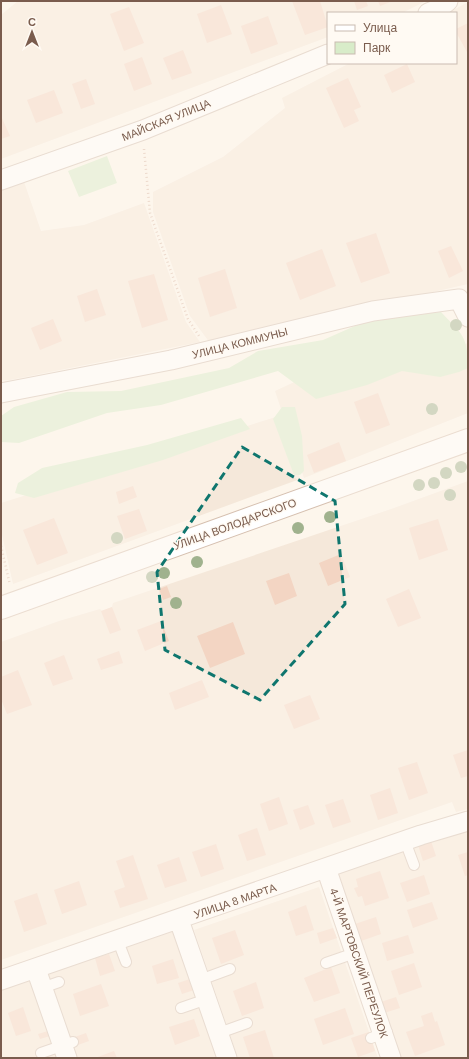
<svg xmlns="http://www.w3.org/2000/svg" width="469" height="1059" viewBox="0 0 469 1059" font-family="Arial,sans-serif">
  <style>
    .residential { fill: #f5e8da }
    .green { fill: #d8ecc9 }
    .building { fill: #f3d5c3 }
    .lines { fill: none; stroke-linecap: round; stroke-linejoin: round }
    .lane-casing { stroke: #d1beb0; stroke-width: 12 }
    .street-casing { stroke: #d1beb0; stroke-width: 21 }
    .secondary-casing { stroke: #d6c0b0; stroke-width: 24 }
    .path { stroke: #d9b8a5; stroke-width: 2.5; stroke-dasharray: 1 3; stroke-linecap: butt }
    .lane { stroke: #fff; stroke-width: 10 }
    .street { stroke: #fff; stroke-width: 19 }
    .secondary { stroke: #fff; stroke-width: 22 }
    .tree { fill: #a0b28e }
    .marked { fill: none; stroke: #0f766e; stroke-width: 3; stroke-dasharray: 8 5; stroke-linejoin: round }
    .labels { text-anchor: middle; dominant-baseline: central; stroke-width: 3; stroke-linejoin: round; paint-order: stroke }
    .street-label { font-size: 11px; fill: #7a5c4d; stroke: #fffaf3 }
  </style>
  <rect width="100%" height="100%" fill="#fdf6ec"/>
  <path class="residential" d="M18 1H426L402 13H328V37L1 159V15Z
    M468 2V284L210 343 190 316 153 212V192L223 157 285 108 282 98 350 63H456V13H448Z
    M23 179 41 231 84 225 144 203 186 322 200 342 10 380H1V188Z
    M387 339 403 367 468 343V413L304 478 275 391Z
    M279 416 300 479 13 584 1 530V503Z
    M468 481V809L456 812 452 802 1 960V642L59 621 100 609 102 611 112 607 113 603 394 508Z
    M468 828V1058H400L338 873Z
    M319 887 378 1058H238L194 930Z
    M174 931 217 1058H77L74 1049 75 1046 69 1036 48 974Z
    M30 980 57 1058H1V990Z"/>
  <path class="green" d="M107 156 117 183 79 197 68 171Z
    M441 312C462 334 468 336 468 368L459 372 440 377 402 371 367 385 316 399 278 371 161 405 107 413 19 443 1 442V416L14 407 67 392 121 391 229 368 258 351 323 340 373 318Z
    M282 407H295L302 436 304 471 300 475H294L273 419Z
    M241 418 250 429 163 460 34 498 15 493 18 483 42 468 147 445Z"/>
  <path class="building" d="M292 1H320L328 27 305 35Z
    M354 1H366L368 6 357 10Z
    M378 1H393L380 6Z
    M221 5 232 34 207 43 197 14Z
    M129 7 144 43 124 51 110 14Z
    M268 16 278 44 251 54 241 26Z
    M468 23V52H467L456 32V29Z
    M183 50 192 73 172 80 163 58Z
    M142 57 152 84 134 91 124 64Z
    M407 64 415 82 392 93 384 75Z
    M348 78 361 107 354 110 359 121 344 128 326 88Z
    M86 79 95 104 81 109 72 84Z
    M54 90 63 113 36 123 27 100Z
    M1 116 10 136 1 139Z
    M376 233 390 273 361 283 346 243Z
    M451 246 463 271 449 278 438 251Z
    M322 249 336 286 300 300 286 263Z
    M225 269 237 308 210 317 198 278Z
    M154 274 168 320 142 328 128 281Z
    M97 289 106 315 85 322 77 296Z
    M53 319 62 341 40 350 31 328Z
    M378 393 390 425 366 434 354 402Z
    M339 442 346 461 314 473 307 455Z
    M133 486 137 497 119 504 116 492Z
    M139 509 147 531 125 539 117 516Z
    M54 518 68 553 37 565 23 530Z
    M438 519 448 550 419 560 409 528Z
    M341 554 350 577 328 586 319 563Z
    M289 573 297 596 275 605 266 581Z
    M167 586 171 597 163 600 159 589Z
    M409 589 421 618 398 627 386 599Z
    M112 607 121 630 110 634 101 611Z
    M161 621 169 641 145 651 137 630Z
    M233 622 245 654 210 668 197 636Z
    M119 651 123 663 101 670 97 659Z
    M64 655 73 679 53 686 44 663Z
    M18 670 32 705 7 714 1 699V677Z
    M202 680 209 697 175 710 169 693Z
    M310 695 320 719 294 729 284 705Z
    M468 750V776L461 778 453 755Z
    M417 762 428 793 409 800 398 768Z
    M390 788 398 813 378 820 370 795Z
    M279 797 288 824 269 831 260 804Z
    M343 799 351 822 333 828 325 805Z
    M308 805 315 824 300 830 293 810Z
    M257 828 266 855 247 861 238 835Z
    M431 841 436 856 423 861 418 845Z
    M216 844 224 869 201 877 192 852Z
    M468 852V875L465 876 458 855Z
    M133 855 148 899 120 908 114 891 125 887 116 861Z
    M179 857 187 881 165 888 157 865Z
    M380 871 389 898 365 906 362 896 358 897 354 888 358 887 356 879Z
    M424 875 430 894 407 902 400 883Z
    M79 881 87 905 62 914 54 890Z
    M37 893 47 924 24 932 14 901Z
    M432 902 438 919 413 928 407 910Z
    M306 905 314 930 296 936 288 912Z
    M376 917 381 934 361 941 355 924Z
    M333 928 337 938 320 944 317 933Z
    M235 930 244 955 221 964 212 938Z
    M408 935 414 953 387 961 382 943Z
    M109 954 115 971 100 976 95 958Z
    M173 959 179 978 157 984 152 966Z
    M414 963 422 987 399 995 391 971Z
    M331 967 340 993 314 1002 304 978Z
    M190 979 194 990 182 994 178 983Z
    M256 982 264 1008 242 1016 233 991Z
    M101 984 109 1006 80 1016 73 994Z
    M396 997 400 1008 384 1013 381 1002Z
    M23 1007 31 1031 16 1036 8 1013Z
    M345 1008 354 1034 323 1045 314 1019Z
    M432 1012 435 1022 437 1021 445 1045 415 1056 406 1032 424 1026 421 1016Z
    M194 1019 200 1036 175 1045 169 1027Z
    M265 1030 274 1058H250L243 1037Z
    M48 1031 50 1036 40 1039 38 1034Z
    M369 1032 375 1051 358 1057 351 1038Z
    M86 1033 89 1041 75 1046 72 1038Z
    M114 1051 117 1058H95Z"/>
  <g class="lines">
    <g class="lane-casing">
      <path id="lane" d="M405 841 414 865
        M118 941 126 962
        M326 963 355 953
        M200 980 230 969
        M42 988 59 982
        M181 1008 207 999
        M219 1033 247 1023
        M371 1038 387 1032
        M41 1053 73 1042"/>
    </g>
    <g class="street-casing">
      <path id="street" d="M428 13 438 9 448 1
        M1 180 143 130 328 54
        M1 393 171 360 373 311 459 299 468 317
        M326 868 391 1058
        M179 920 227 1058
        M36 969 67 1058
        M1 980 421 835 468 821"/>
    </g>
    <g class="secondary-casing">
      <path id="secondary" d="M1 608 468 440"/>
    </g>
    <path class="path" d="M144 149 150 213 188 319 199 336
      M1 546 10 585"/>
    <use href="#lane" class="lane"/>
    <use href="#street" class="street"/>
    <use href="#secondary" class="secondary"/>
  </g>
  <g class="tree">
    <circle cx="456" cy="325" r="6"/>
    <circle cx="432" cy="409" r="6"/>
    <circle cx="461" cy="467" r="6"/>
    <circle cx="446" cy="473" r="6"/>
    <circle cx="434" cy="483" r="6"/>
    <circle cx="419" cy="485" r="6"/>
    <circle cx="450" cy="495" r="6"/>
    <circle cx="330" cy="517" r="6"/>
    <circle cx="298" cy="528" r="6"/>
    <circle cx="117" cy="538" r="6"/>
    <circle cx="197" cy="562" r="6"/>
    <circle cx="164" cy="573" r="6"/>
    <circle cx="152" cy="577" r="6"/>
    <circle cx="176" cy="603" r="6"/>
  </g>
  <path d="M0 0H469V1059H0ZM242 447 335 501 345 604 260 700 165 650 157 572Z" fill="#fdf6ec" fill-opacity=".55" fill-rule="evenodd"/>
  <path class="marked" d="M242 447 335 501 345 604 260 700 165 650 157 572Z"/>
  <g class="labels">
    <g class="street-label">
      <text transform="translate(166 120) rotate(-22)">МАЙСКАЯ УЛИЦА</text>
      <text transform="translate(240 343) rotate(-14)">УЛИЦА КОММУНЫ</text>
      <text transform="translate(235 524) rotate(-20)">УЛИЦА ВОЛОДАРСКОГО</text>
      <text transform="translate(235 901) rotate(-19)">УЛИЦА 8 МАРТА</text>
      <text transform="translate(359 963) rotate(71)">4-Й МАРТОВСКИЙ ПЕРЕУЛОК</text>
    </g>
  </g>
  <rect width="469" height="1059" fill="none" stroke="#7a5c4d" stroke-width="4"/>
  <rect x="327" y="12" width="130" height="52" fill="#fffaf3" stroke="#cabbb1"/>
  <rect x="335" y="25" width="20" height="6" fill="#ffffff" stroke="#cabbb1"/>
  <text x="363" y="32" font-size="12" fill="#7a5c4d">Улица</text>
  <rect x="335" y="42" width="20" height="12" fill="#d8ecc9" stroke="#cabbb1"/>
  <text x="363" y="52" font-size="12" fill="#7a5c4d">Парк</text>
  <g transform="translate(32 32)" stroke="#fffaf3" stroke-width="3" paint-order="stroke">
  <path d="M0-3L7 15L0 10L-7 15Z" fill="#7a5c4d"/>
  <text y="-6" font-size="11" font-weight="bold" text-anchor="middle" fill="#7a5c4d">С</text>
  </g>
</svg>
